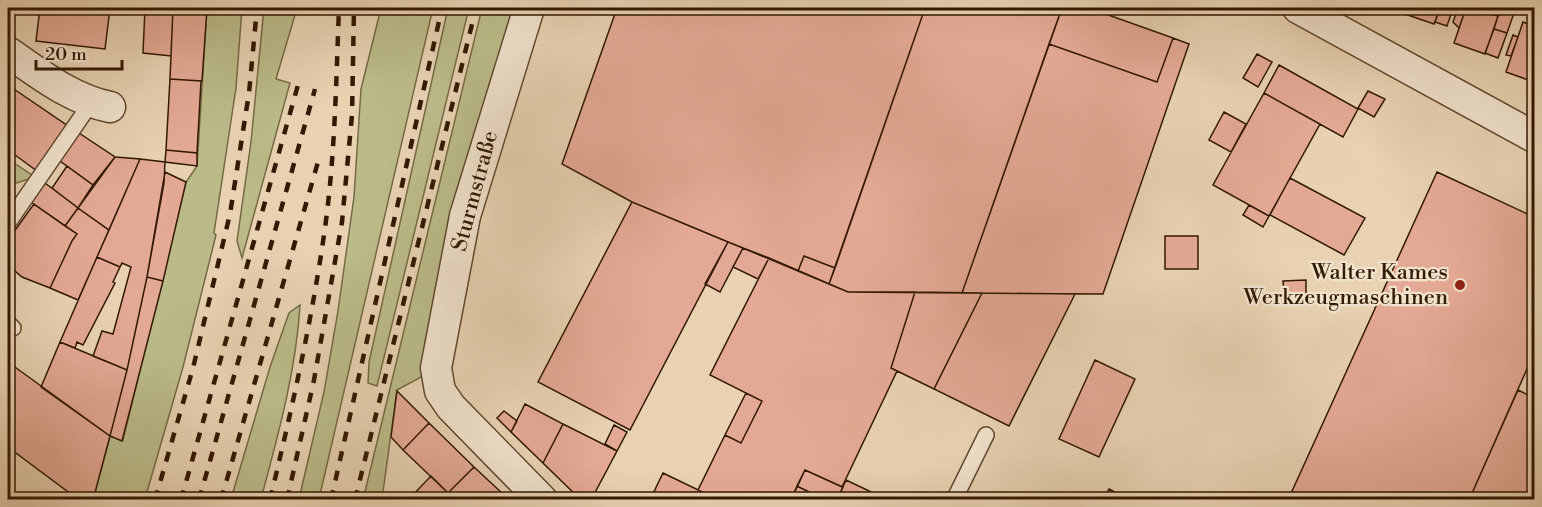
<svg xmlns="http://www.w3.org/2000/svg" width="1542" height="507" viewBox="0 0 1542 507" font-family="'Libre Bodoni',serif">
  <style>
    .green { fill: #babb89; stroke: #766a45; stroke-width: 1.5 }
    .building { fill: #e4a994; stroke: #321901; stroke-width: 1.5 }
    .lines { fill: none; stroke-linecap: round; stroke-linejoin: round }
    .service-casing { stroke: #60472d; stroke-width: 18 }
    .minor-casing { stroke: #60472d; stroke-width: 33 }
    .service { stroke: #f0e2cd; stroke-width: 15 }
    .minor { stroke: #f0e2cd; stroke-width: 30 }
    .rail { stroke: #321901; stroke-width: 4.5; stroke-dasharray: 10 10; stroke-linecap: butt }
    .poi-dot { fill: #8f2418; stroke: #f0e2cd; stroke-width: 2 }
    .labels { text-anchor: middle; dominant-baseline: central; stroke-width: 4.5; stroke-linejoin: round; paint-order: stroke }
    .street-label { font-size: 22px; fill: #321901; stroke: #f0e2cd }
    .poi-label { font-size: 22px; fill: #321901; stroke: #f0e2cd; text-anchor: end }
  </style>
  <rect width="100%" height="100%" fill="#e8d2b2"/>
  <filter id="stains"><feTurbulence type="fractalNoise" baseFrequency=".00333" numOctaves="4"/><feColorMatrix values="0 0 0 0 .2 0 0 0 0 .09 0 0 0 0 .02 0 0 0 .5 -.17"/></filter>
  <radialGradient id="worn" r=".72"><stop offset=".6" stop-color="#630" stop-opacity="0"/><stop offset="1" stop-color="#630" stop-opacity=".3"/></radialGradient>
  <path class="green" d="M207 8H242L236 88 214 233 216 235 183 367 145 499 93 500 110 436 123 440 186 182 197 166Z
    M264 8H297L276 79 290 83 242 258 237 241 251 142Z
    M381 8H433L319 499H299L324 392 338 311 354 197 361 89Z
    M448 8H469L377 386 368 383 369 362Z
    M482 8H518L423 376 397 390 382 499 363 500Z
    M8 159 35 177 10 185 8 189Z
    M300 305C296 372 278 435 261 499H231L270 367 289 313Z"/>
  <path class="building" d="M40 8H110L105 49 36 41Z
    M145 8H173L171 56 143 53Z
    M173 8H207L202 81 170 79Z
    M617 8H925L835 268 804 256 798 271 632 202 562 164Z
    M925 8H1062L962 293 848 292 829 284Z
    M1062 8H1089L1173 38 1157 82 1049 44Z
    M1404 8H1440L1434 24 1402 13Z
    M1440 8H1453L1447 26 1435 22Z
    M1458 8H1466L1459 28 1453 22Z
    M1466 8 1498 16 1485 54 1454 43Z
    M1471 8H1494L1491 14Z
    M1505 12 1514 13 1507 33 1494 29 1498 16Z
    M1532 12 1534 13V26L1528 24Z
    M1523 22 1534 26V82L1506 72Z
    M1494 29 1507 33 1498 58 1485 53Z
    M1513 35 1518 37 1511 56 1506 55Z
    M1173 38 1189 44 1103 294 962 293 1049 44 1157 82Z
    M1257 54 1272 62 1258 87 1243 78Z
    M1279 65 1358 109 1343 137 1264 93Z
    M170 79 201 81 197 153 166 150Z
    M8 85 68 126 37 171 15 155 12 160 8 156Z
    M1368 91 1385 99 1374 117 1358 108Z
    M1264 93 1320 124 1269 216 1213 185Z
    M1224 112 1246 124 1231 152 1209 140Z
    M79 133 115 157 93 185 60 161Z
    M166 150 197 153V166L165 162Z
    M115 157 140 159 109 230 78 208Z
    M140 159 165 162 164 183 147 277 127 370 93 356 102 331 113 334 131 267 122 263 120 267 97 257Z
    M67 166 93 185 78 208 52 188Z
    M165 172 186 182 163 281 147 277Z
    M1437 172 1534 217V353L1469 500H1288Z
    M1290 178 1365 218 1344 255 1270 215Z
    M45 183 78 208 65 226 31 202Z
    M632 202 728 242 630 430 538 382Z
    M34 204 77 234 72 241 50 288 22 277 8 265V240Z
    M1249 205 1269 216 1263 227 1243 215Z
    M78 208 109 230 78 300 50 288 72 241 77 234 65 226Z
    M1165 236H1198V269H1165Z
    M728 242 743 248 720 292 705 284Z
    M743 248 769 258 758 279 733 267Z
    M804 256 835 268 829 284 798 271Z
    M97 257 120 267 113 282 115 283 83 345 77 342 75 348 60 342Z
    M769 258 848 292H915L891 368 897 371 842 487 805 470 791 500H718L698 490 725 435 741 443 762 401 710 375Z
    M147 277 163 281 122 441 110 436 127 370Z
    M1306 280V295H1284L1283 281Z
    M915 292 982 293 934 389 891 368Z
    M982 293 1075 294 1009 426 934 389Z
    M60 342 127 370 110 436 41 387Z
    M1095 360 1135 379 1099 457 1059 439Z
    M8 362 110 436 93 500H79L8 447Z
    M1518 390 1534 398V500H1469Z
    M397 391 429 423 403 450 391 437Z
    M746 393 762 401 741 443 725 435Z
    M525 404 563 424 543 463 511 432Z
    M504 411 517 421 511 432 497 418Z
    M429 423 474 467 448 493 403 450Z
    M563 424 617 451 591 500H581L543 463Z
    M614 425 627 432 617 451 605 444Z
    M474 467 503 494 498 500H455L448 493Z
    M805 470 843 487 837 500H825L797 486Z
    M663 473 715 498 717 500H650Z
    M431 476 455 500H408Z
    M846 480 880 496 878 500H837Z
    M797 486 825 500H791Z
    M1109 489 1130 500H1103Z"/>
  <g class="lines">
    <g class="service-casing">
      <path id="service" d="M8 223 91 103
        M8 323 13 328
        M954 500 986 435"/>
    </g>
    <g class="minor-casing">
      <path id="minor" d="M529 8 465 216 436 368 440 391 451 407 542 500
        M1298 8 1534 137
        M8 52C40 74 71 99 110 107"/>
    </g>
    <use href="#service" class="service"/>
    <use href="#minor" class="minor"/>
    <path class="rail" d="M155 500 193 368 230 214 249 93 257 8
      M181 500 298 85
      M199 500 315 89
      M221 500 320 155
      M270 500C291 412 311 325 324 235 335 160 336 84 339 8
      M287 500 314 380 342 222 352 115 354 8
      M331 500 442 8
      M355 500 476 8"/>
  </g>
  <circle class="poi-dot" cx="1460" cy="285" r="6"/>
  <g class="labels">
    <g class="street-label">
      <text transform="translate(475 191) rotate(-75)">Sturmstraße</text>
    </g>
    <g class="poi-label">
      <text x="1448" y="272">Walter Kames<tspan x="1448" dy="25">Werkzeugmaschinen</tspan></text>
    </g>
  </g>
  <rect width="1542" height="507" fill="none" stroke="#e8d2b2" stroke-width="30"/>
  <rect x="9" y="9" width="1524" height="489" fill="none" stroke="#321901" stroke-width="3"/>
  <rect x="15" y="15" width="1512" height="477" fill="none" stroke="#321901" stroke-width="1.5"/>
  <path d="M36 60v9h86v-9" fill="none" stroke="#321901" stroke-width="3"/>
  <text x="45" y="60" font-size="18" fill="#321901" stroke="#f0e2cd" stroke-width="4.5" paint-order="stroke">20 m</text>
  <rect width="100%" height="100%" filter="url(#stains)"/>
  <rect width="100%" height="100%" fill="url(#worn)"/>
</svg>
